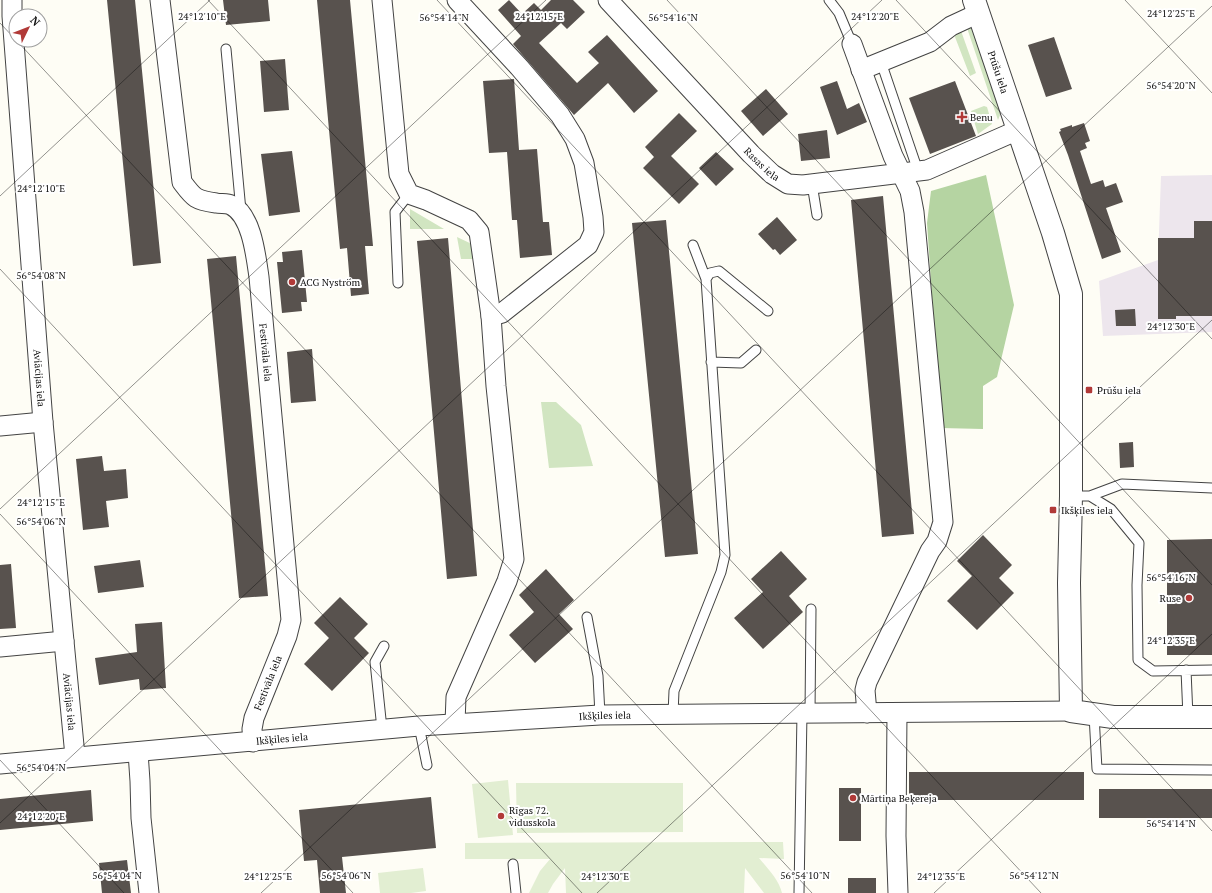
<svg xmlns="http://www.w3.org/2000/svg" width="1212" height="893" viewBox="0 0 1212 893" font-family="'PT Serif',serif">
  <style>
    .industrial { fill: #ede6ed }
    .green { fill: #d1e5c1 }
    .forest { fill: #b5d4a2 }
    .pitch { fill: #e2eed2 }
    .building { fill: #58524e }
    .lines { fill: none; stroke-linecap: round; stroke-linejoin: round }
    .service-casing { stroke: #434343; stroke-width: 11 }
    .minor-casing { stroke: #434343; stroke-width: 21 }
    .tertiary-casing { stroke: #434343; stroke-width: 24 }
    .service { stroke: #fff; stroke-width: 9 }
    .minor { stroke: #fff; stroke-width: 19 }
    .tertiary { stroke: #fff; stroke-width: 22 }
    .ticks { fill: none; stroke: #101010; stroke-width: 1; stroke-opacity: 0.45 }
    .poi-dot { fill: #b13a38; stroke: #fff; stroke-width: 1.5 }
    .labels { text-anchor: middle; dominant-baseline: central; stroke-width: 4; stroke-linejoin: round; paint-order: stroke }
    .street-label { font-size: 10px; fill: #101010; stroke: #fff }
    .poi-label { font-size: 10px; fill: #101010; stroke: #fff; text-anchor: start }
    .ticks-label { font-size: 10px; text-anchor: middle; fill: #101010; stroke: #fff; stroke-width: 4; stroke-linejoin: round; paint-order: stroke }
  </style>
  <rect width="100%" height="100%" fill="#fefdf5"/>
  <path class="industrial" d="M1212 175V332L1103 336 1099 281 1158 260 1161 176Z"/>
  <path class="green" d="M972 25 999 104 1000 115 998 120 967 28Z
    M960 28 976 73 970 76 955 37 956 32Z
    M984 106 987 107 992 124 978 134 971 111Z
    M410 209 444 229H410Z
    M457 237 476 246 479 259H461Z
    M541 402H556L581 425 593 466 549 468Z"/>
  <path class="forest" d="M986 175 1014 305 997 377 983 386V429L941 428 927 223 931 191Z"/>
  <path class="pitch" d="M508 780 513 835 478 838 472 784Z
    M516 783H683V832L517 833Z
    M783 842 784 859 759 858C768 869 779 880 782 893H764L745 868 744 893H566L565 868 553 884 548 893H529L540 871 550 859H465V843Z
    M423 868 426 891 411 893H380L378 873Z"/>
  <path class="building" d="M107 0H135L161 263 133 266Z
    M223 0H268L270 21 226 25Z
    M317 0H350L373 246H365L369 294 351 296 347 248 340 249Z
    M509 0 522 14 534 3 541 10 551 0H573L585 12 567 29 561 23 539 43 577 83 599 63 588 52 607 35 658 91 634 113 608 83 574 115 513 44 521 36 498 10Z
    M1054 37 1072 89 1046 97 1028 45Z
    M285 59 289 110 264 112 260 61Z
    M514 79 519 150 537 149 543 222H549L552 255 520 258 517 220H512L507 152 489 153 483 81Z
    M837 81 847 109 859 103 867 122 837 135 820 87Z
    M955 81 976 136 930 154 909 98Z
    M766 89 788 114 763 136 741 111Z
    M679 113 697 131 671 156 699 184 679 204 643 168 654 157 645 147Z
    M1084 123 1090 141 1085 143 1087 148 1080 151 1091 184 1103 180 1105 187 1116 183 1123 202 1106 208 1121 252 1102 259 1068 155 1059 132 1061 131 1060 129 1072 125V127Z
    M827 130 830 158 801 161 798 134Z
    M292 151 300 212 269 216 261 154Z
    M716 152 734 169 716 186 699 168Z
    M883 196 914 534 882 537 851 200Z
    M777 217 797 240 780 255 775 249 773 250 758 234Z
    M666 220 698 554 665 557 632 223Z
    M1194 221H1212V316H1176V319H1158V238H1194Z
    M448 238 477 576 447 579 417 241Z
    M302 250 307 302H301L302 311 282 313 277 262H283L282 252Z
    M236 256 268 596 239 598 207 259Z
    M1135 309 1136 326H1116L1115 310Z
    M312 349 316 401 291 403 287 352Z
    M1133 442 1134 467 1120 468 1119 443Z
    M102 456 104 471 126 469 128 498 106 501 109 527 83 530 76 459Z
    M983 535 1012 565 999 578 1014 593 977 630 947 601 972 576 957 561Z
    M1212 539V655H1167V540Z
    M781 551 807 579 789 596 803 612 763 649 734 618 763 592 751 579Z
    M140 560 144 587 98 593 94 566Z
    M11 564 16 628 0 629V565Z
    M546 569 574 600 559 614 573 629 535 663 509 635 534 612 519 595Z
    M340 597 368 624 354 638 369 653 332 691 304 664 329 638 314 623Z
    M162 622 166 688 140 690 139 679 99 685 95 658 137 652 135 624Z
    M909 772H1084V800H909Z
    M839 788H861V841H839Z
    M1099 789H1212V818H1099Z
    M91 790 93 821 0 830V799Z
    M431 797 436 848 342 857 346 893H320L317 860 304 861 299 810Z
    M127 860 131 893H102L99 863Z
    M848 878H876V893H848Z"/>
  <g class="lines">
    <g class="service-casing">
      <path id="service" d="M829 0 839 13 852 44
        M226 49 241 211
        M881 62 918 171
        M812 184 817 215
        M693 245 706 279
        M398 283 395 212 409 194
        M711 362 741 363 756 350
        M1071 496H1090L1111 509 1139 543 1137 585 1138 660 1153 671 1212 670
        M1090 496 1122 484 1212 488
        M587 617 598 676 600 715
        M1186 670 1188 717
        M810 713 811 609
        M673 714 674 691 721 572 725 555 706 279 710 273 719 271 768 311
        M1094 715 1097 769 1212 770
        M419 726 427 765
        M382 729 375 662 384 646
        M513 864 516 893
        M799 893 802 713"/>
    </g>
    <g class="minor-casing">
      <g id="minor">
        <path id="s1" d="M12 0V16L43 422 75 756"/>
        <path id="s2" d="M160 0 182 182C194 198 195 200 216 203 221 204 227 203 231 205 252 215 256 257 259 277L291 620 287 636 254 718 252 729 253 742"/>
        <path d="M382 0 399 174 409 194 426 200 469 220 479 232 491 316 496 386 514 559 507 581 456 697 455 723"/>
        <path d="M457 0 519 67 560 115 575 139 584 163 593 217 594 232 588 245 502 313 491 316"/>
        <path id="s3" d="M608 0 751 154 772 174 788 184 803 185 927 170 1018 130"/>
        <path d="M852 44 893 156 910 191 914 212 943 522 937 541 930 551 867 682 865 690 867 713"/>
        <path d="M861 70 930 42 951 26 979 13"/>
        <path d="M0 426 43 422"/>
        <path d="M0 647 64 641"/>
        <path d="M897 713 896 836 898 893"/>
        <path d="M138 752 140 781 141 818 149 893"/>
        <path id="s4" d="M0 764 419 726 600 715 1071 711"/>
      </g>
    </g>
    <g class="tertiary-casing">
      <g id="tertiary">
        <path id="s5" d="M974 0 1053 233 1071 294V496L1069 583 1071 711 1113 717H1212"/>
      </g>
    </g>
    <use href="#service" class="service"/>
    <use href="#minor" class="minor"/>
    <use href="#tertiary" class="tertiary"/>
  </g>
  <path class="ticks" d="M208 0 1041 893M437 0 1212 831M667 0 1212 585M896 0 1212 339M1125 0 1212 93M0 23 16 40M16 40 812 893M0 196 210 0M0 269 582 893M0 509 546 0M0 514 353 893M0 760 124 893M0 823 882 0M261 893 1212 6M597 893 1212 320M934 893 1212 634"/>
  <g class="poi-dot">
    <path d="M960 111h4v4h4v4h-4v4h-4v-4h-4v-4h4z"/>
    <circle cx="292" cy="282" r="4"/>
    <rect x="1085" y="386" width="8" height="8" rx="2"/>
    <rect x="1049" y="506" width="8" height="8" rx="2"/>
    <circle cx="1189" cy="598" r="4"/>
    <circle cx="853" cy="798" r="4"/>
    <circle cx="501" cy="816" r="4"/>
  </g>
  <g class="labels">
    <g class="street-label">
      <text stroke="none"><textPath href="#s5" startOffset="76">Prūšu iela</textPath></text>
      <text stroke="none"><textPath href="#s3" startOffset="225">Rasas iela</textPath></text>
      <text stroke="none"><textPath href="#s2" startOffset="396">Festivāla iela</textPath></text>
      <text stroke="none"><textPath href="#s1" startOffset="379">Aviācijas iela</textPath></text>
      <text transform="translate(268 683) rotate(-68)">Festivāla iela</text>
      <text stroke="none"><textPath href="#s1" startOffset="704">Aviācijas iela</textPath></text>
      <text stroke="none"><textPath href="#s4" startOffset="607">Ikšķiles iela</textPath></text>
      <text stroke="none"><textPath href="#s4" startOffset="283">Ikšķiles iela</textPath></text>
    </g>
    <g class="poi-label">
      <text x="970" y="117">Benu</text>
      <text x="300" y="282">ACG Nyström</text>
      <text x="1097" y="390">Prūšu iela</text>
      <text x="1061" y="510">Ikšķiles iela</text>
      <text x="1181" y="598" text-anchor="end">Ruse</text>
      <text x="861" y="798">Mārtiņa Beķereja</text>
      <text x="509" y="810">Rīgas 72.<tspan x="509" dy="12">vidusskola</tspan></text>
    </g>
  </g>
  <g class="ticks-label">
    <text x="1171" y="17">24°12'25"E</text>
    <text x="202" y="20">24°12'10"E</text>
    <text x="539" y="20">24°12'15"E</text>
    <text x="875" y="20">24°12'20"E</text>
    <text x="673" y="21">56°54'16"N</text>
    <text x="444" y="21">56°54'14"N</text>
    <text x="1171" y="89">56°54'20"N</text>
    <text x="41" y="192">24°12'10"E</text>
    <text x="41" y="279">56°54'08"N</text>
    <text x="1171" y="330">24°12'30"E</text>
    <text x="41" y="506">24°12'15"E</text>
    <text x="41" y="525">56°54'06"N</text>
    <text x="1171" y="581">56°54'16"N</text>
    <text x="1171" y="644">24°12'35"E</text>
    <text x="41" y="771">56°54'04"N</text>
    <text x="41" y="820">24°12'20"E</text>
    <text x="1171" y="827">56°54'14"N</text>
    <text x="117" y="879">56°54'04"N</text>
    <text x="346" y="879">56°54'06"N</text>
    <text x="805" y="879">56°54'10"N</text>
    <text x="1034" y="879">56°54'12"N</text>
    <text x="268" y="880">24°12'25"E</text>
    <text x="605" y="880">24°12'30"E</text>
    <text x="941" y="880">24°12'35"E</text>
  </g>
  <g transform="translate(28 28) rotate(47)"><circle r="19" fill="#ffffff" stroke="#9f9f9f"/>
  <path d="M0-3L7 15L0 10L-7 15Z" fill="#b13a38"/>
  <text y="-6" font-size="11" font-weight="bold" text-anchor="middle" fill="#101010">N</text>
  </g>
</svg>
